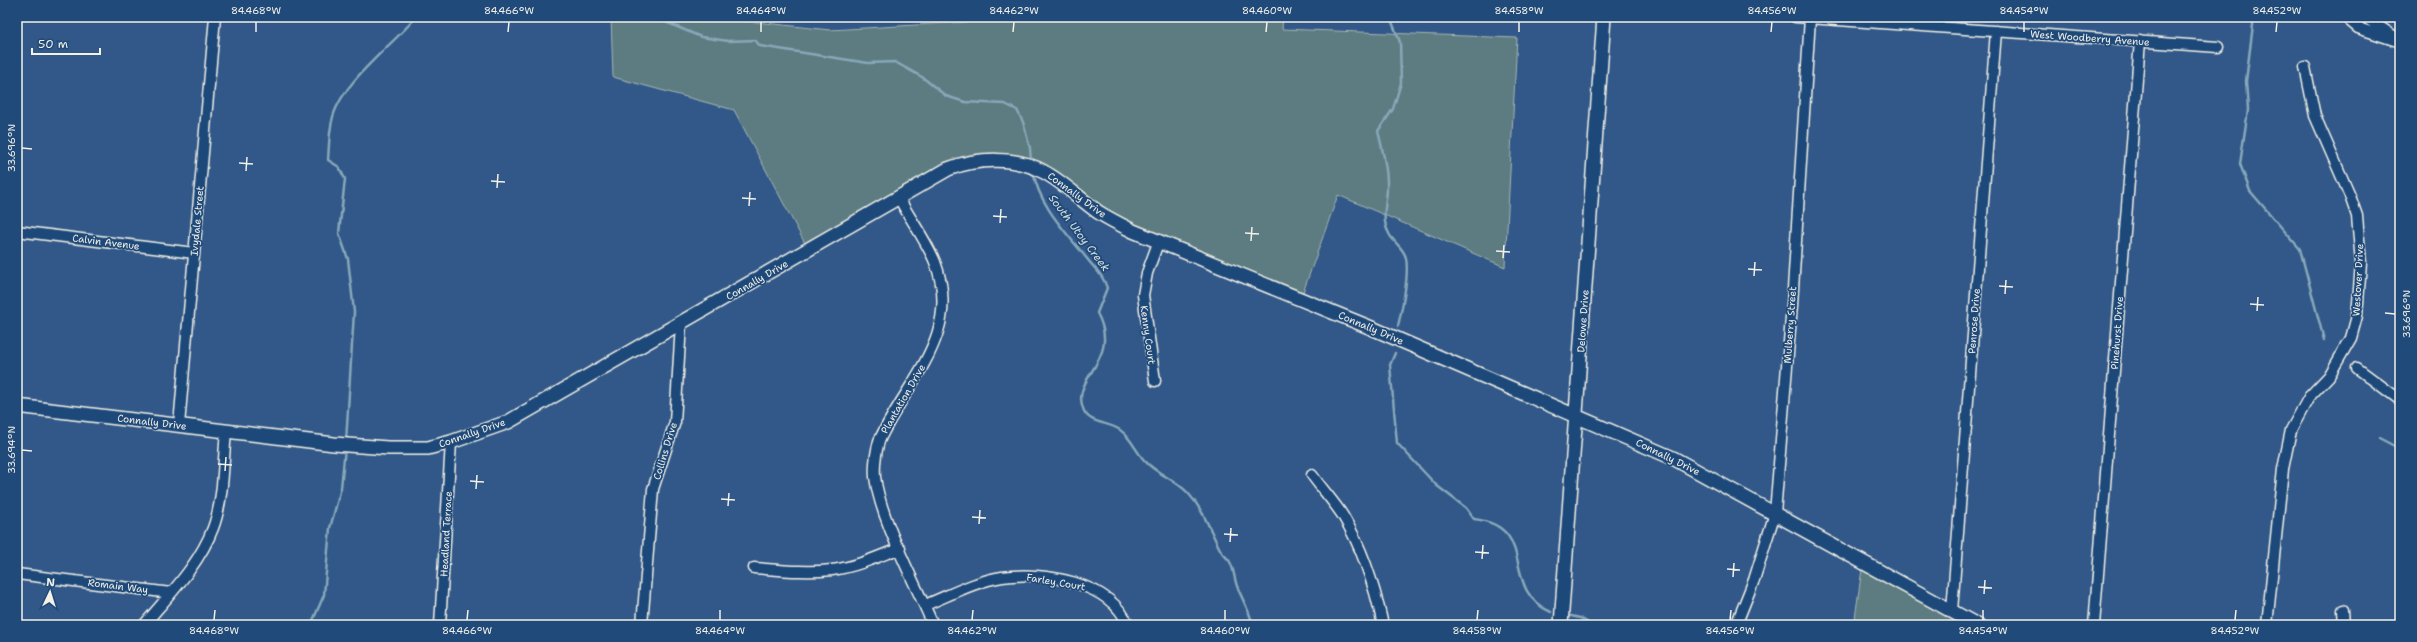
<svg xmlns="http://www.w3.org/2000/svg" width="2417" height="642" viewBox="0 0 2417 642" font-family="'Shantell Sans',sans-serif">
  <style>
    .green { fill: #5c7c81; stroke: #a8b6b4 }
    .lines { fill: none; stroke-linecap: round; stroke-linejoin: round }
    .stream { stroke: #88a8ba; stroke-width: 2.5 }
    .minor-casing { stroke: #f4f1e8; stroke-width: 13 }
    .tertiary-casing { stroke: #f4f1e8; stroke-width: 16 }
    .minor { stroke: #1f4a7a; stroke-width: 10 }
    .tertiary { stroke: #1f4a7a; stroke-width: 13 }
    .ticks { fill: none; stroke: #f4f1e8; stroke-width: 1.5 }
    .labels { text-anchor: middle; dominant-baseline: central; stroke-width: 3.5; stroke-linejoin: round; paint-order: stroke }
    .street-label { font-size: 10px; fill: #f4f1e8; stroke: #1f4a7a }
    .water-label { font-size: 11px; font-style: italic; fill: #d9dfdc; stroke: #1f4a7a }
    .neatline { fill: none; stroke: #f4f1e8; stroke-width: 1.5 }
    .ticks-label { font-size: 10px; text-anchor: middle; fill: #f4f1e8 }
  </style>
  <rect width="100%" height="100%" fill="#315888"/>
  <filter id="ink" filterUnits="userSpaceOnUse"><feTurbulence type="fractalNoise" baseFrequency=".025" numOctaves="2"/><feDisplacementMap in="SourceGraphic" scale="8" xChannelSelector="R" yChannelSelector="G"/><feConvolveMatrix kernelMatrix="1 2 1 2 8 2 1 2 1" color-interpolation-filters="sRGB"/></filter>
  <g filter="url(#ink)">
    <path class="green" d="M611 17H710L830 30 967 22 980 17H1283L1282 29 1517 38 1505 267 1338 195 1302 295 1152 238 1081 197 1023 158 962 161 810 253 734 110 613 77Z
      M1864 555 1992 625H1854Z"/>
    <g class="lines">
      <path class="stream" d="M654 17 701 37 728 41 755 40 760 46 868 63 895 62 922 77 946 96 965 102 1005 104 1017 110 1023 122 1030 148 1031 162
        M1390 17 1400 42 1401 83 1393 109 1378 131C1382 148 1387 166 1387 183 1388 197 1383 207 1385 222 1388 242 1403 244 1406 258 1409 274 1402 309 1398 326
        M2254 17 2246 81 2248 110 2240 164 2250 191 2300 249 2324 340
        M1033 171C1039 206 1067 233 1088 260 1096 270 1103 275 1107 288L1097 313C1123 362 1068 377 1084 411 1090 424 1109 422 1120 430 1132 438 1136 453 1147 463 1159 475 1176 480 1188 493 1204 510 1210 531 1221 551 1223 555 1228 558 1230 562 1234 569 1234 578 1237 586 1242 599 1249 610 1253 625
        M1395 353 1390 365 1397 443 1436 485 1466 508 1474 519C1540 527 1498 589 1551 612
        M2379 438 2400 449
        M346 442 354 312 348 259 339 233 345 179 339 167 328 160C329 147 329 133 332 121 339 84 392 46 416 17
        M1567 615 1580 618 1592 625
        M311 625 324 595 330 528 341 488 345 448"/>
      <g class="minor-casing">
        <path id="minor" d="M1795 17 2218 47
          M2345 17 2358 28 2400 42
          M2365 17 2395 37
          M899 198C910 219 926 240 935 262 963 335 907 380 879 441 876 452 874 465 875 477 881 522 915 582 933 625
          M17 231 194 253
          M2357 368 2400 400
          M1155 381 1143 295 1147 273 1158 243
          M179 425 215 17
          M1312 475C1322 489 1334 502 1343 516 1363 549 1375 588 1383 625
          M754 568C780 570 806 573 832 570 855 567 878 557 900 548
          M17 574 171 593
          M925 605C950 595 976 581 1002 577 1043 571 1111 582 1128 625
          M2343 610 2344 625
          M1952 611 1996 31
          M144 625C169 595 199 565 213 528 224 499 223 462 226 431
          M440 625 451 442
          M642 625 653 489 675 422 681 324
          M1736 625 1754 580 1775 513 1792 305 1810 18
          M2094 625 2140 41
          M2267 625 2283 469 2291 430 2309 397 2329 376 2351 338 2357 316 2361 263 2357 216 2350 196 2315 116 2305 67"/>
      </g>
      <g class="tertiary-casing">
        <path id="tertiary" d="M17 406 334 444 388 448H428L451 442 508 422 948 169C977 158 1016 156 1044 172 1063 182 1080 199 1098 212 1109 219 1121 225 1133 231L1374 329 1673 458 1977 625
          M1561 625 1604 17"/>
      </g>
      <use href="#minor" class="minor"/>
      <use href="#tertiary" class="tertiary"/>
    </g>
  </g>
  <path class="ticks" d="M256 32V22M508 32 509 22M761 32V22M1013 32 1014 22M1266 32 1267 22M1519 32V22M1771 32 1772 22M2024 32V22M2276 32 2277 22M22 148 32 149M239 163 253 164M246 171 247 157M491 181 505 182M497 188 498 174M742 198 756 199M749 206 750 192M993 216 1007 217M1000 223 1001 209M1245 233 1259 234M1251 241 1252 227M1496 251 1510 252M1503 258 1504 245M1748 269 1762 270M1754 276 1755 262M1999 286 2013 287M2005 294 2006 280M2250 304 2264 305M2257 311 2258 297M2385 313 2395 314M22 450 32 451M218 464 232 465M225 471 226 457M470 481 484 482M476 489 477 475M721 499 735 500M728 506 729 493M972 517 986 518M979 524 980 510M1224 534 1238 535M1230 542 1231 528M1475 552 1489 553M1482 559 1483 545M1727 569 1740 570M1733 577 1734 563M1978 587 1992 588M1984 594 1985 580M214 620 215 610M467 620 468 610M720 620V610M972 620 973 610M1225 620V610M1477 620 1478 610M1730 620 1731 610M1983 620V610M2235 620 2236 610"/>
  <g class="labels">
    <g class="street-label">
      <text transform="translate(2090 38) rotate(4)">West Woodberry Avenue</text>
      <text transform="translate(1077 195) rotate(36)">Connally Drive</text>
      <text transform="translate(197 221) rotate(-85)">Ivydale Street</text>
      <text transform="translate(106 242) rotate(7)">Calvin Avenue</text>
      <text transform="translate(757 280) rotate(-30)">Connally Drive</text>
      <text transform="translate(2358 280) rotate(-87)">Westover Drive</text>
      <text transform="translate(1583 321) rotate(-86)">Delowe Drive</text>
      <text transform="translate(1974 321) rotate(-86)">Penrose Drive</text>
      <text transform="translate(1790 325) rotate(-86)">Mulberry Street</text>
      <text transform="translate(1371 328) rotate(23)">Connally Drive</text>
      <text transform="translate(2117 333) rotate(-86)">Pinehurst Drive</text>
      <text transform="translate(1148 335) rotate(82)">Kenny Court</text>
      <text transform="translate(903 399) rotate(-60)">Plantation Drive</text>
      <text transform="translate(152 422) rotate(7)">Connally Drive</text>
      <text transform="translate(472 433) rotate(-19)">Connally Drive</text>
      <text transform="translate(665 451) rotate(-73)">Collins Drive</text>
      <text transform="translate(1668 457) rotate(26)">Connally Drive</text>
      <text transform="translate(446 534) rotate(-87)">Headland Terrace</text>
      <text transform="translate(1056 582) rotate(10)">Farley Court</text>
      <text transform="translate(118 586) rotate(7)">Romain Way</text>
    </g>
    <g class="water-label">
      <text transform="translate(1079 233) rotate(53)">South Utoy Creek</text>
    </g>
  </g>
  <rect width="2417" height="642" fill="none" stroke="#1f4a7a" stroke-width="44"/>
  <g transform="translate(50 592) rotate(4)" stroke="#1f4a7a" stroke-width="3" paint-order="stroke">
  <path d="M0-3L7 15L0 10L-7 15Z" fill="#f4f1e8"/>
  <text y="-6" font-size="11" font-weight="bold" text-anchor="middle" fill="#f4f1e8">N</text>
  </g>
  <path d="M32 48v6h68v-6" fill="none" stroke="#f4f1e8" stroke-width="2"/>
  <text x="38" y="48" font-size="12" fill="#f4f1e8" stroke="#1f4a7a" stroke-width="3" paint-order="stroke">50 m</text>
  <rect x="22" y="22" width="2373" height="598" class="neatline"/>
  <g class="ticks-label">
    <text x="256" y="14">84.468°W</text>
    <text x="509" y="14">84.466°W</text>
    <text x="761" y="14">84.464°W</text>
    <text x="1014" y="14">84.462°W</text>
    <text x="1267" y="14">84.460°W</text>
    <text x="1519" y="14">84.458°W</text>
    <text x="1772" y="14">84.456°W</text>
    <text x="2024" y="14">84.454°W</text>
    <text x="2277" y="14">84.452°W</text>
    <text transform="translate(11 148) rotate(-90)" y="4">33.696°N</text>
    <text transform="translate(2406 314) rotate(-90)" y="4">33.696°N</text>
    <text transform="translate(11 450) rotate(-90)" y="4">33.694°N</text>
    <text x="214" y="634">84.468°W</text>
    <text x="467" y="634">84.466°W</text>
    <text x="720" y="634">84.464°W</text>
    <text x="972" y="634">84.462°W</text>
    <text x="1225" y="634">84.460°W</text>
    <text x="1477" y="634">84.458°W</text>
    <text x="1730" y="634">84.456°W</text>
    <text x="1983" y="634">84.454°W</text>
    <text x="2235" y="634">84.452°W</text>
  </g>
</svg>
